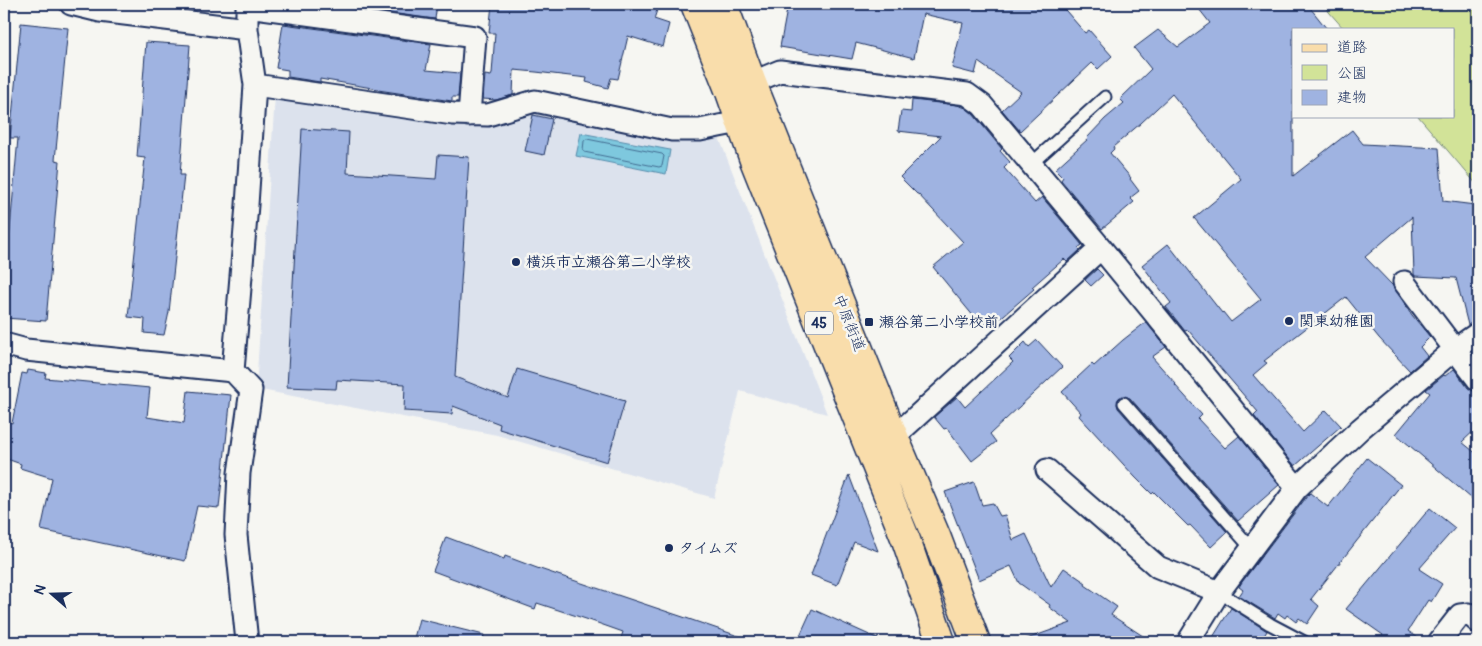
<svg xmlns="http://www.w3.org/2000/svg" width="1482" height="646" viewBox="0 0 1482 646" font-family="Pangolin,'Klee One',sans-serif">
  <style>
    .built { fill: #dce2ed }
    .green { fill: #d2e398; stroke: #76897b }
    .water { fill: #7ec8de; stroke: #568bab }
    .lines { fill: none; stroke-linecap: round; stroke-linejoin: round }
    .shore { stroke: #436c91; stroke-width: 1 }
    .building { fill: #9fb3e1; stroke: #1b2f5e }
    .lane-casing { stroke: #1b2f5e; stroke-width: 15 }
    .street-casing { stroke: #1b2f5e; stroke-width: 25 }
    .primary-casing { stroke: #1b2f5e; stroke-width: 31 }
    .lane { stroke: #f6f6f2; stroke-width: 11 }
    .street { stroke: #f6f6f2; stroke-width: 21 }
    .primary { stroke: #f9ddab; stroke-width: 28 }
    .poi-dot { fill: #1b2f5e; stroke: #f6f6f2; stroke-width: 2 }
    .labels { text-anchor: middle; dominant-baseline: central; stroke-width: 5; stroke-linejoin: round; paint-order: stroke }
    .shield { fill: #f6f6f2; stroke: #5d6b8a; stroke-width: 1 }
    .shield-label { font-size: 14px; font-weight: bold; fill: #1b2f5e }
    .poi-label { font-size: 15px; font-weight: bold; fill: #1b2f5e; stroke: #f6f6f2; text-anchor: start }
    .street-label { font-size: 15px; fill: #1b2f5e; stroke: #f6f6f2 }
  </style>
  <rect width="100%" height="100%" fill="#f6f6f2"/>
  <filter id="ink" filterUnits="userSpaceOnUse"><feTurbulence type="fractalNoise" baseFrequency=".02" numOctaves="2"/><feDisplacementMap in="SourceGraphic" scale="10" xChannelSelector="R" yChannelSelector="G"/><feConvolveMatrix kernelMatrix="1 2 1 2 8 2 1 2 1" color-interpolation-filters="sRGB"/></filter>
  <g filter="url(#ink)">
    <path class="built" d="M275 95 486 126 545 109 718 135 827 414 740 391 714 498 497 435 256 389Z"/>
    <path class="green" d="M1322 4H1478V186L1418 116H1453V29H1344Z"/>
    <path class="water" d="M581 133 670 150 666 174 576 156Z"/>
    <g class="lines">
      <path class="shore" d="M587 139 662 154 664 156 662 166 659 167 584 152 583 150 584 141Z"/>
    </g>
    <path class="building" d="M323 4H437L435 19Z
      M492 4H659L654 19 669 24 663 47 628 36 618 79 611 78 608 88 586 82 587 78 536 72 514 70 513 95 496 100 483 99 485 75 491 76 492 74 495 33H489Z
      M788 4H1060L1085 33 1089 30 1112 56 1098 69 1092 63 1020 131 1002 110 1021 92 978 62 975 74 952 68 963 23 923 14 914 58 856 43 852 59 780 47Z
      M1195 4H1307L1327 29H1293V176L1352 130 1363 144 1439 148 1443 201 1475 205 1478 226V321L1468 325 1456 278 1415 276 1414 274 1412 217 1365 257 1393 286 1412 315 1430 337 1420 347 1427 356 1410 371 1379 338 1346 297 1264 361 1267 363 1253 375 1303 432 1326 410 1341 426 1295 466 1254 416 1258 412 1188 330 1185 331 1166 307 1171 303 1142 265 1168 244 1222 313 1223 312 1231 322 1261 299 1194 218 1241 179 1172 94 1141 123 1113 147 1114 149 1110 153 1131 178 1130 179 1139 191 1130 198 1134 202 1102 229 1061 180 1063 177 1055 169 1088 139 1087 138 1105 119 1124 103 1120 99 1151 69 1134 48 1158 30 1178 47 1210 23Z
      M21 23 68 28 55 160 60 161 46 321 4 318V298L18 138H10Z
      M283 24 431 44 426 70 460 73 458 97H452V101L378 90V89L320 79V82L288 77V70L276 68Z
      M146 42 190 45 180 175H184L169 312 164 335 144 333 145 319 128 317 145 158 137 157Z
      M912 100 957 105 966 108 973 114 1002 149 1000 151 1010 162 1004 168 1035 203 1042 197 1082 245 1078 248 1080 250 1067 262 1064 259 1032 287 1034 289 989 328 983 320 979 323 933 267 963 242 918 194H917L900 177 941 136 898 131 901 111 911 112Z
      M533 115 552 119 544 155 525 151Z
      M302 129 349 132 347 173 436 179 438 155 469 157 455 377 508 398 517 369 625 401 607 462 499 429 500 424 453 406 452 414 404 411 405 384 337 380 336 389 287 387Z
      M1097 269 1103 275 1091 286 1085 280Z
      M1146 322 1166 347 1152 357 1176 384 1175 385 1202 415 1198 419 1225 448 1239 436 1279 485 1238 521 1130 398 1123 396 1119 398 1117 404 1118 408 1227 532 1211 547 1190 525 1188 526 1154 492 1152 494 1135 477 1079 416 1081 413 1062 392 1092 364 1094 366 1123 340Z
      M1037 340 1062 367 990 434 996 442 972 461 947 428 944 429 934 417 957 397 965 407 1013 362 1009 358 1025 342 1029 347Z
      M1454 369 1468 388 1473 391 1478 392V427L1462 442 1478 455V504L1396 434 1430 393 1426 390 1444 375 1445 376Z
      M28 370 46 373 45 378 150 388 147 417 184 423 188 391 231 395 219 508 197 506 185 561 41 530 52 478 20 468 21 464 4 458V420L12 423 22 373 27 374Z
      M1367 458 1401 485 1311 599 1319 606 1307 624 1299 618 1296 622 1287 615 1285 618 1278 613 1275 618 1239 596 1243 590 1239 587 1242 582 1308 495 1310 493 1328 507Z
      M849 475 878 551 854 542 837 585 811 575Z
      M974 482 982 505 993 503 1000 516 1005 515 1013 540 1026 534 1051 587 1064 568 1086 583 1085 585 1117 607 1111 615 1152 642H1024V640L1071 623 1049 607 1050 605 1019 583 1011 566 979 580 945 492Z
      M1430 508 1455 528 1419 569 1442 584 1431 602 1428 600 1408 631 1424 642H1377L1383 635 1346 609Z
      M446 537 504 559 505 556 537 568 686 618 747 639V642H634L621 638 623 632 589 620 537 603 535 609 433 571Z
      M1231 608 1267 631 1260 642H1210Z
      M812 609 885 642H797Z
      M419 619 484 635 483 642H413Z"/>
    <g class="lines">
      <g class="lane-casing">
        <path id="lane" d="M1031 164 1105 97
          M1124 403 1252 549
          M1219 592 1270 624 1304 642"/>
      </g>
      <g class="street-casing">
        <path id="street" d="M71 4 100 11 247 29
          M247 6 475 37 469 115
          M255 85 453 114 488 115 535 101 672 130H700L719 126 740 122 753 116
          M739 88 780 71 967 94 982 105 1101 248 1297 488 1219 592 1188 642
          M1404 282 1478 380
          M4 344 26 350 233 371 247 205 255 85 247 29V4
          M233 371 251 390 239 473 236 535 247 642
          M894 437 1101 248
          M1047 470 1158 567 1219 592
          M1297 488 1360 429 1455 349 1478 333
          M1439 642 1460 615 1469 614 1478 622"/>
      </g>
      <g class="primary-casing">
        <path id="primary" d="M695 4 730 92 754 160 906 540 941 642
          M723 4 752 83 894 437 936 536 976 642"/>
      </g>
      <use href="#lane" class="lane"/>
      <use href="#street" class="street"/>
      <use href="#primary" class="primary"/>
    </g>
  </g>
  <g class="poi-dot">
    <circle cx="516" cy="262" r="5"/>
    <circle cx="1289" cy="321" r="5"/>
    <rect x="864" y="317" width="10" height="10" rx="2.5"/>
    <circle cx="669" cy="548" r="5"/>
  </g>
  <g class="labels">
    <rect class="shield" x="805" y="311.5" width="28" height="23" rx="4"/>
    <g class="shield-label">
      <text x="819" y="323">45</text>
    </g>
    <g class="poi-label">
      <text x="526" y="262">横浜市立瀬谷第二小学校</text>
      <text x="1299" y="321">関東幼稚園</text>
      <text x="879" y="322">瀬谷第二小学校前</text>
      <text x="679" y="548">タイムズ</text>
    </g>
    <g class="street-label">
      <text transform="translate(849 323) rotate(68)">中原街道</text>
    </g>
  </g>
  <rect width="1482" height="646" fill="none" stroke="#f6f6f2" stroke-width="20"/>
  <rect x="10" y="10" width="1462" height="626" fill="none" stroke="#1b2f5e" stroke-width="2" filter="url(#ink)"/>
  <rect x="1292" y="28" width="162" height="90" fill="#f6f6f2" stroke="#9ea6b7"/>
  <rect x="1302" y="44" width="25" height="8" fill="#f9ddab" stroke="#9ea6b7"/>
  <text x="1337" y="52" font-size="15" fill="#1b2f5e">道路</text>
  <rect x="1302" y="65" width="25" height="15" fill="#d2e398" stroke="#9ea6b7"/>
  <text x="1337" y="78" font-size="15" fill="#1b2f5e">公園</text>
  <rect x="1302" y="90" width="25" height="15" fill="#9fb3e1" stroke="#9ea6b7"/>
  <text x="1337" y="102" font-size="15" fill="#1b2f5e">建物</text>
  <g transform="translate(52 594) rotate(290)" stroke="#f6f6f2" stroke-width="4" paint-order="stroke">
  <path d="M0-4L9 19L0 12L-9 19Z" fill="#1b2f5e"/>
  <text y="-8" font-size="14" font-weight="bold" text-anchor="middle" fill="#1b2f5e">N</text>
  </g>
</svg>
